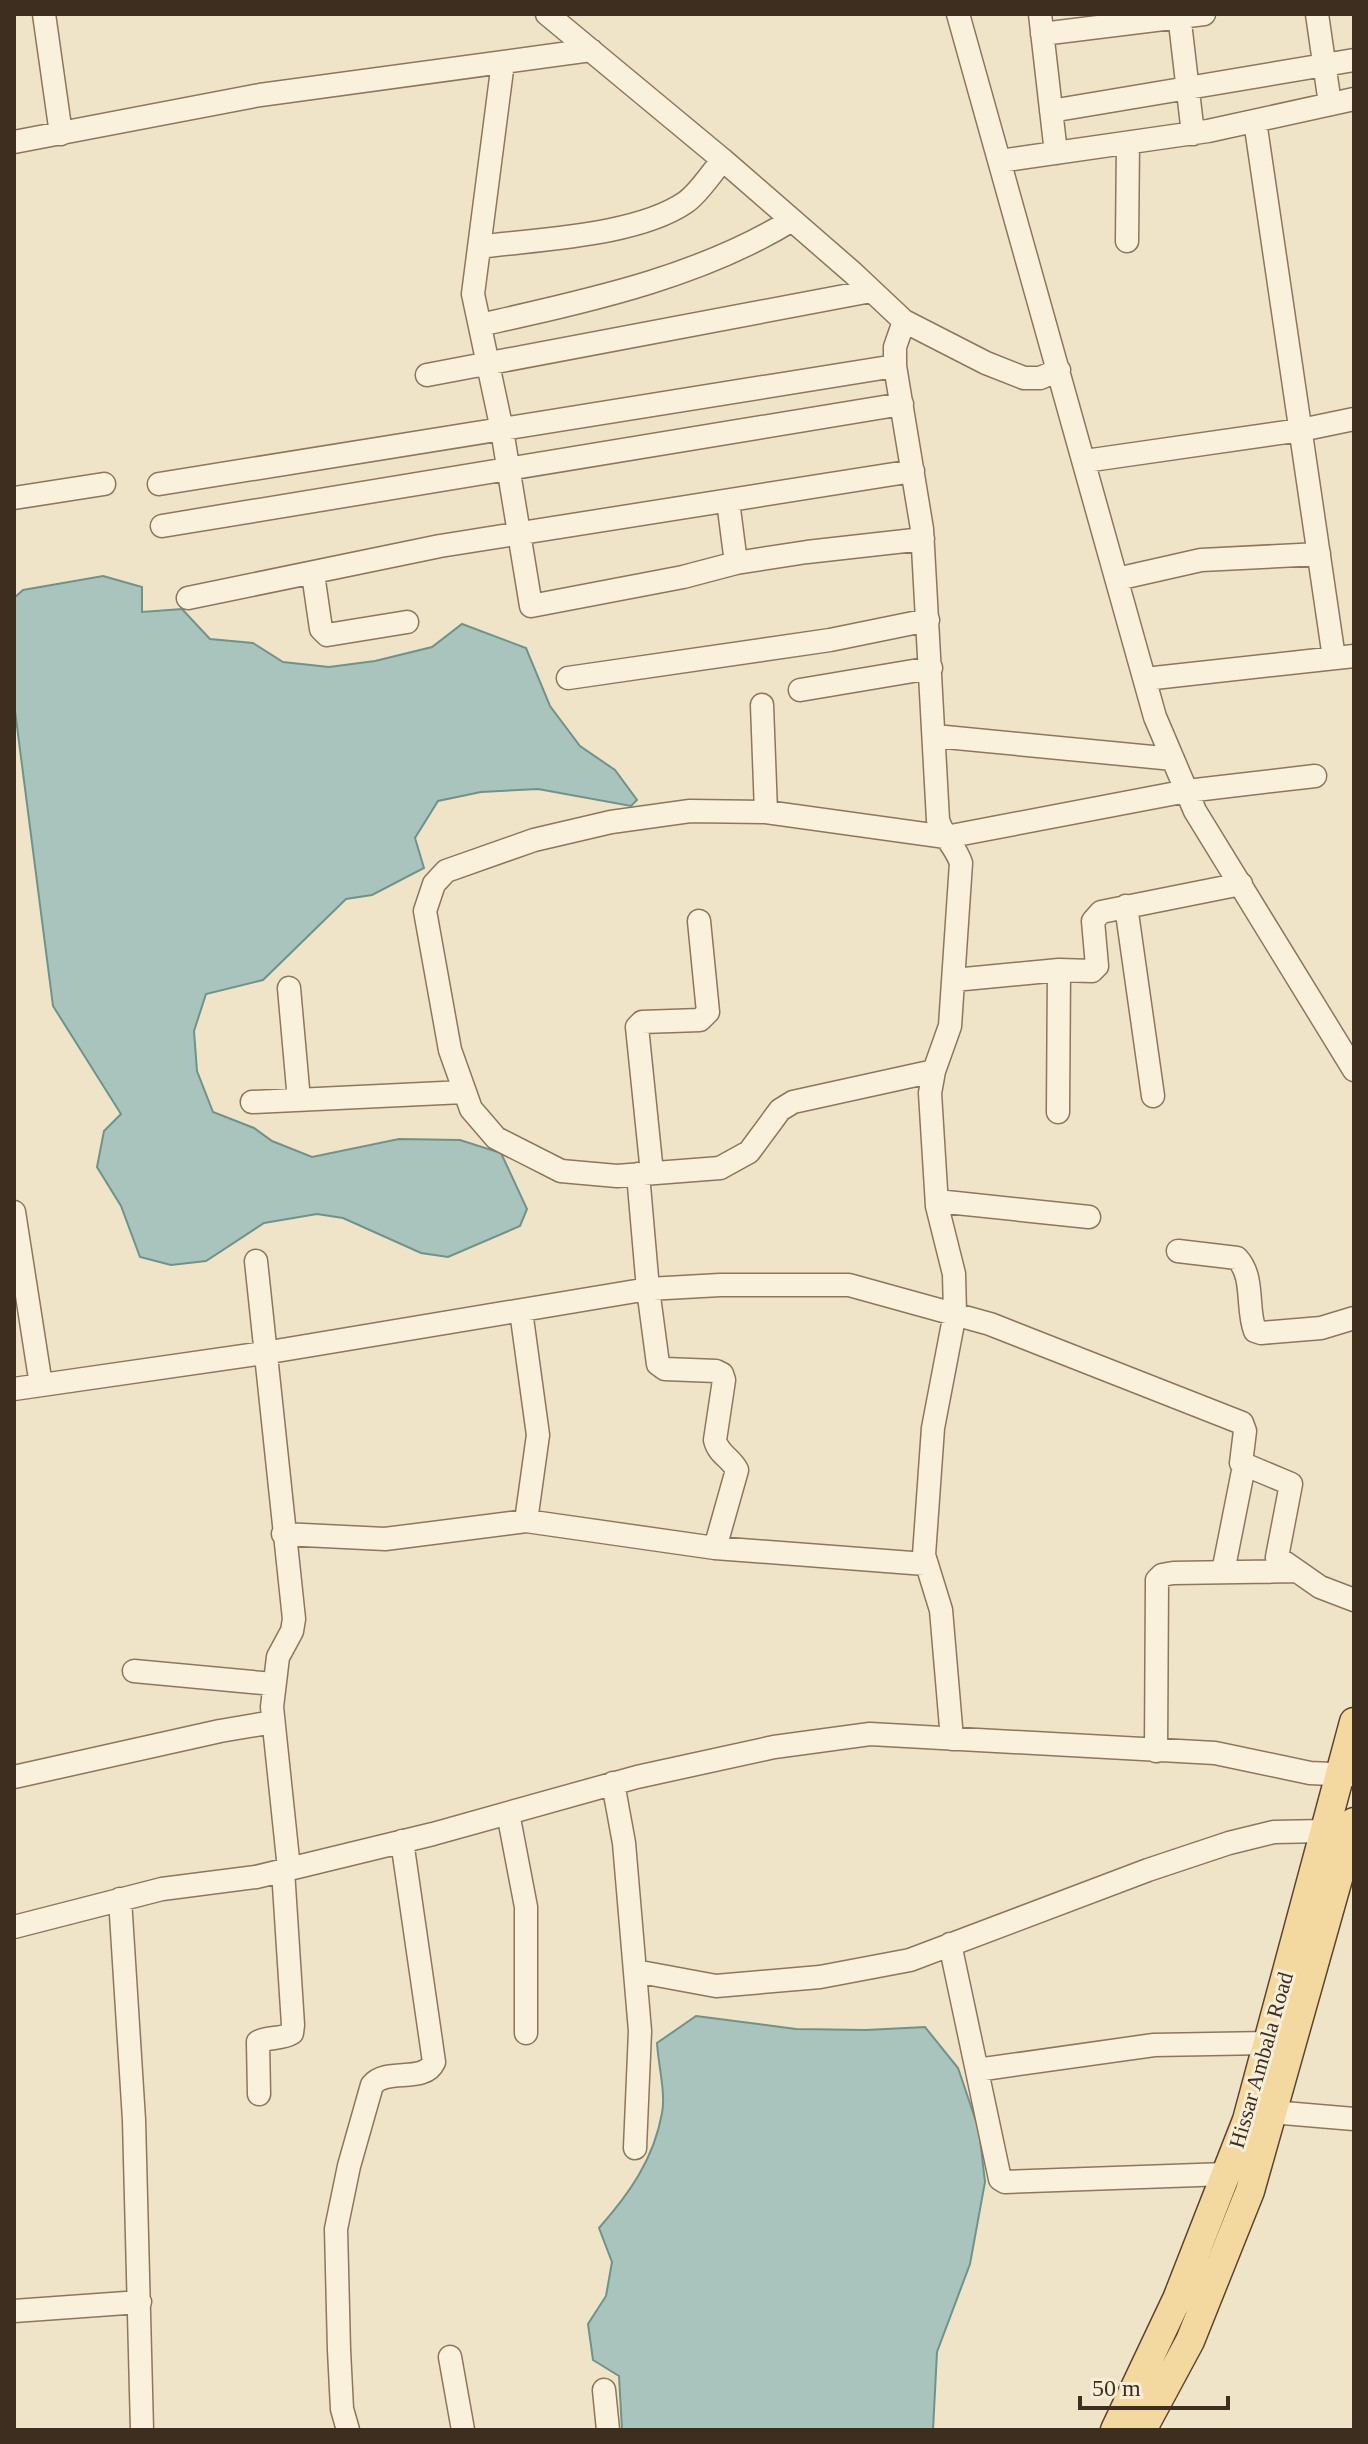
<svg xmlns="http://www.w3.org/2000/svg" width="1368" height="2444" viewBox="0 0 1368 2444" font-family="'Times New Roman',serif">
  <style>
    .water { fill: #a9c4bc; stroke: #6f938a; stroke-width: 2 }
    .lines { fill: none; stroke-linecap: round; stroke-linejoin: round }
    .minor-casing { stroke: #8d765c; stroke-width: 25 }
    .major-casing { stroke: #5b4430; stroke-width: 31 }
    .minor { stroke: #faf1dc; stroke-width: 22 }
    .major { stroke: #f3d9a0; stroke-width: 28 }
    .labels { text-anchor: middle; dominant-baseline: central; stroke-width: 6; stroke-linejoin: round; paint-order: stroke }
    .street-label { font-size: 22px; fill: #3d2e20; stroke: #f7eed8 }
  </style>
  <rect width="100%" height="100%" fill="#f0e4c8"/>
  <path class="water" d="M103 576 142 587V612L182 609 210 639 253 643 283 662 329 667 375 661 432 647 462 624 526 648 550 706 580 746 615 770 637 800 631 806 538 789 481 792 438 801 415 838 424 868 372 895 346 899 263 980 206 994 194 1031 197 1071 213 1112 254 1128 272 1141 312 1157 399 1139 460 1140 501 1153 527 1209 520 1226 448 1257 421 1253 343 1218 317 1214 264 1223 206 1261 171 1265 140 1257 121 1206 97 1167 104 1131 121 1114 53 1006 14 703V598L23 590Z
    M696 2016 796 2029 866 2030 925 2027 958 2068 979 2130 985 2182 970 2264 937 2352 933 2430H622L619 2376 593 2360 588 2324 606 2296 612 2262 599 2228C629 2194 654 2159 662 2113 666 2094 658 2063 657 2043Z"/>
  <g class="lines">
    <g class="minor-casing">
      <path id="minor" d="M44 14 61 134
        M547 14 723 160 853 273 904 321 986 363 1024 378H1040L1059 370
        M958 14 1155 717 1195 811 1354 1070
        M1040 14 1056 153
        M1179 14 1193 134
        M1317 14 1330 104
        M1042 34 1204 14
        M503 62 473 294 502 430 531 606 683 577 736 563 807 552 923 539
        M1051 111 1354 60
        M1255 121 1334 658
        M14 142 260 95 591 50
        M1000 161 1208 131 1354 99
        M1127 241 1128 143
        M479 247C538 239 637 236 686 202 700 192 711 173 723 160
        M904 321 895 347V366L922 529 938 820C943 837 956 847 961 863L950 1026 934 1071 930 1093 937 1206 954 1274 955 1313 933 1428 924 1555 941 1610 952 1739
        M480 325C586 301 698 278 792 220
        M427 375 871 291
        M1085 461 1301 430 1354 419
        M159 484 895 366
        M14 498 104 484
        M728 501 736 563
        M162 526 902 404
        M313 574 321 629 327 635 407 622
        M1117 579 1201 560 1319 554
        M188 598 440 546 913 471
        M568 678 830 640 928 620
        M1145 679 1354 656
        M800 690 931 668
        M762 705 766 812
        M935 736 1173 759
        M1126 906 1153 1096
        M954 980 1059 970 1092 971 1097 966 1093 921 1101 912 1241 884
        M289 988 299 1100
        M934 1071 793 1102 780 1110 749 1152 720 1168 617 1176 561 1171 496 1138 471 1109 450 1050 425 911 434 884 446 871 534 840 611 822 690 811 766 812 946 837 1187 791 1315 776
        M252 1102 464 1092
        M1058 1112 1059 970
        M652 1173 637 1027 642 1022 700 1020 708 1012 699 921
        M638 1174 648 1289 658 1364 665 1369 716 1371 722 1374 724 1380 715 1440C718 1454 731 1458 737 1470L715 1548
        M937 1201 1089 1217
        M14 1212 41 1385
        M1178 1251 1237 1258C1255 1277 1246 1308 1255 1331L1261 1333 1321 1328 1354 1318
        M256 1261 294 1619 292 1631 278 1657 272 1707 289 1869
        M521 1311 538 1435 526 1521
        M14 1389 264 1353 648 1289 720 1285H849L990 1324 1242 1423 1245 1431 1241 1463 1291 1484 1277 1557 1320 1587 1354 1600
        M283 1534 385 1539 526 1521 715 1548 925 1564
        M1223 1572 1244 1466
        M134 1671 273 1684
        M1156 1751 1157 1580 1162 1575 1173 1573 1297 1571
        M14 1777 220 1731 273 1722
        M613 1783 624 1843 640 2031 635 2148
        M508 1813 526 1907V2033
        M120 1899 134 2120 142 2430
        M14 1927 162 1889 256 1877 289 1869 433 1834 637 1777 774 1747 870 1734 1215 1753 1310 1773 1353 1775
        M950 1944 1000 2179 1005 2182 1226 2174
        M635 1971 716 1986 820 1977 910 1960 1148 1870 1229 1843 1274 1832 1325 1831 1337 1835
        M977 2070 1154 2045 1268 2043
        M259 2094 258 2042C269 2036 281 2040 292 2033L293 2025 283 1870
        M1260 2111 1354 2119
        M14 2311 140 2302
        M450 2357 463 2430
        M604 2390 608 2430
        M348 2430 342 2409 339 2350 336 2229 349 2166 372 2085C387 2067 424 2084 434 2062L402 1841"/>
    </g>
    <g class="major-casing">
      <path id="major" d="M1115 2430 1177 2299 1247 2120 1354 1722
        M1142 2430 1190 2341 1250 2191 1354 1822"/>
    </g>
    <use href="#minor" class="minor"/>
    <use href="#major" class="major"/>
  </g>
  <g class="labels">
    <g class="street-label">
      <text transform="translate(1261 2060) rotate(-74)">Hissar Ambala Road</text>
    </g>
  </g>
  <rect width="1368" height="2444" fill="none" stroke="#3d2e20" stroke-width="32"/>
  <path d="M1080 2396v12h148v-12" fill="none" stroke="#3d2e20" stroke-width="4"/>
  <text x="1092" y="2396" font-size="24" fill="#3d2e20" stroke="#f7eed8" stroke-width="6" paint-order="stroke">50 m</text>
</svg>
